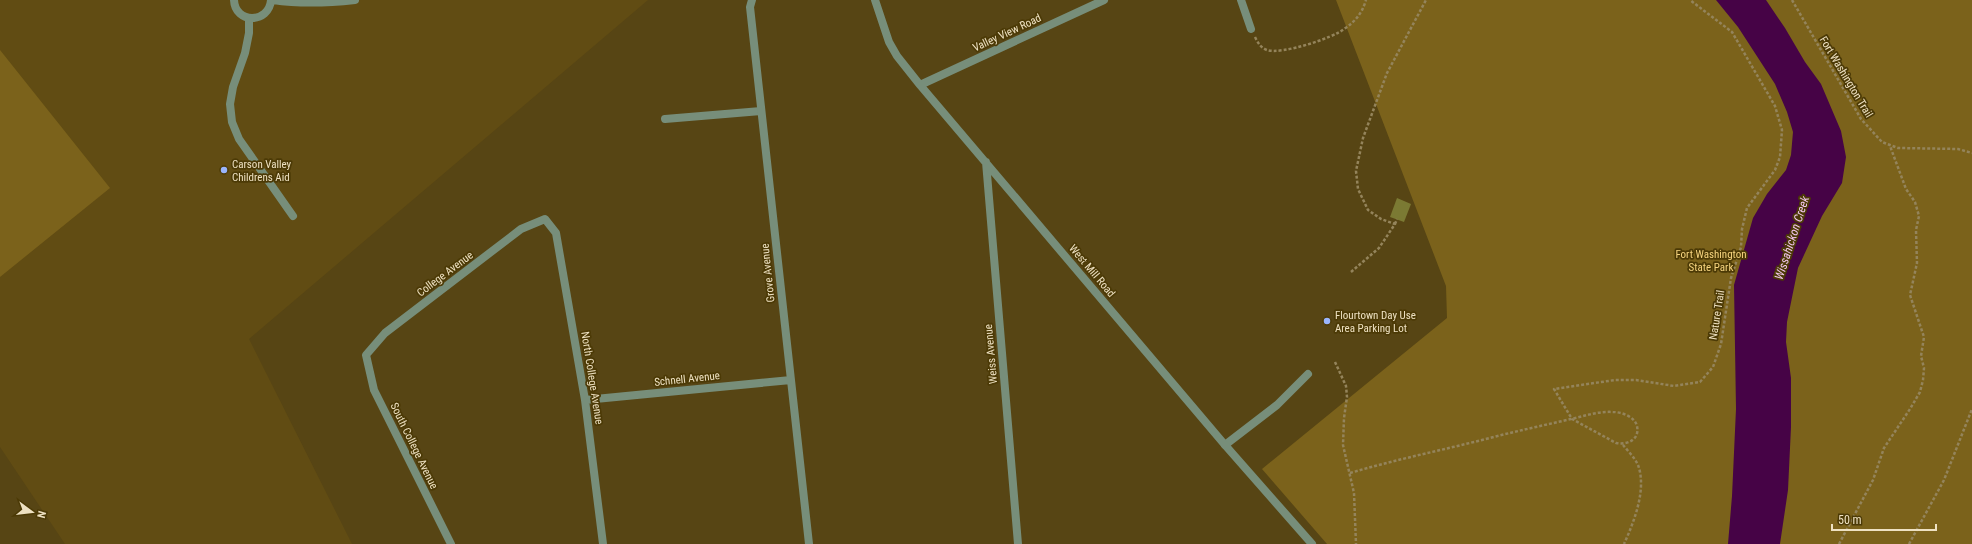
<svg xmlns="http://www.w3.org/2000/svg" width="1972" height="544" viewBox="0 0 1972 544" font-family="'Roboto Condensed',sans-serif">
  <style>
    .built { fill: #614c13 }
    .green { fill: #7b621b }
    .water { fill: #460346 }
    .building { fill: #7b7a33 }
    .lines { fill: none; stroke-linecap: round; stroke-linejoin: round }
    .path { stroke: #94845b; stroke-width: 2.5; stroke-dasharray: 3 2; stroke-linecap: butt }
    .service { stroke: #778e7a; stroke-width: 8 }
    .minor { stroke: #778e7a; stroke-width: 8 }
    .poi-dot { fill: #9ab5fd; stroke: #4c3a06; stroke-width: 1.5 }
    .labels { text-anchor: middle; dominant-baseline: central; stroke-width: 3.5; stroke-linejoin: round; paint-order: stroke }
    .street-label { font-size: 11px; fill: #eee1c2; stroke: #4c3a06 }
    .poi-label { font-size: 11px; fill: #eee1c2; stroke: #4c3a06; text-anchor: start }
    .park-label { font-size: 11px; fill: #f6d47f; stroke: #4c3a06 }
    .water-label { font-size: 12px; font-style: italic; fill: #f4c8f2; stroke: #4c3a06 }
  </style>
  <rect width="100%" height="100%" fill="#574514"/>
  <path class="built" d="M0 0H648L249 339 352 544H65L0 447Z"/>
  <path class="green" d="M1336 0H1972V544H1327L1262 469 1447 318 1446 286Z
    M0 50 110 188 0 277Z"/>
  <path class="water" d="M1716 0H1766L1785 28 1805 62 1821 84 1841 131 1846 157 1842 183 1822 216 1798 268 1787 322 1786 342 1791 378V427L1788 490 1780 544H1728L1732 496 1736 409 1734 285 1753 218 1767 194 1786 170 1791 155 1793 132 1787 112 1775 84 1738 27Z"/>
  <path class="building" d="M1397 198 1411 204 1404 222 1390 217Z"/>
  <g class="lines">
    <path class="path" d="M1792 0 1861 119 1882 142 1898 148 1958 149 1972 153
      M1255 37C1258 43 1261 48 1267 50 1281 55 1333 38 1344 29 1356 21 1362 13 1366 0
      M1395 224 1397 219
      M1351 272 1379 248 1395 224 1381 219 1368 210 1358 189 1356 171 1363 138 1387 73 1426 0
      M1335 362 1346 386 1347 397 1344 418 1343 445 1354 493 1356 544
      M1623 445C1628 451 1635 458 1638 465 1647 489 1634 522 1624 544
      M1350 473C1394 460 1438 451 1482 440 1512 432 1541 426 1571 419 1585 416 1598 411 1613 412 1622 412 1635 417 1637 426 1640 440 1627 445 1616 443L1572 419 1554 389 1615 380H1636L1674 386 1700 382 1713 367 1721 344 1731 278 1741 247 1742 229 1747 208 1775 170 1780 157 1782 130 1775 106 1732 32 1690 0
      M1839 544 1873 480 1884 448 1910 409 1920 392 1923 380 1924 368 1921 356 1924 337 1910 295 1917 263 1916 230 1919 216 1915 202 1906 189 1890 146
      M1909 544 1944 480 1972 409"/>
    <path class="service" d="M234 0C235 24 269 24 271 0
      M273 0C300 4 328 3 355 0
      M249 18V33L245 53 233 87 230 104 232 122 239 139 293 216
      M665 119 761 111
      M1225 445 1277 405 1308 374"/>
    <path class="minor" d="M752 0 750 7 809 544
      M875 0 889 42 897 56 920 85 1225 445 1312 544
      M1241 0 1251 29
      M920 85 1104 0
      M986 162 1018 544
      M585 400 791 380
      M451 544 374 390 366 355 385 333 521 229 545 219 556 233 585 400 603 544"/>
  </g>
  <g class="poi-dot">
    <circle cx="224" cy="170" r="4"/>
    <circle cx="1327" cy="321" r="4"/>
  </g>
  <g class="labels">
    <g class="street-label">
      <text transform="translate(1007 33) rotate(-25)">Valley View Road</text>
      <text transform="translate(1846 77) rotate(59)">Fort Washington Trail</text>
      <text transform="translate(1092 271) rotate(50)">West Mill Road</text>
      <text transform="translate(768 273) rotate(-96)">Grove Avenue</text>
      <text transform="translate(445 274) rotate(-37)">College Avenue</text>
      <text transform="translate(1717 315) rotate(-81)">Nature Trail</text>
      <text transform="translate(991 354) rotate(-95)">Weiss Avenue</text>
      <text transform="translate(592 378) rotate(81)">North College Avenue</text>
      <text transform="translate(687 379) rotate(-6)">Schnell Avenue</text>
      <text transform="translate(414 446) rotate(64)">South College Avenue</text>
    </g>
    <g class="poi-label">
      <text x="232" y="164">Carson Valley<tspan x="232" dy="13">Childrens Aid</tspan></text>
      <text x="1335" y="315">Flourtown Day Use<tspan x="1335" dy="13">Area Parking Lot</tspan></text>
    </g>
    <g class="park-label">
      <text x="1711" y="254">Fort Washington<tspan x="1711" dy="13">State Park</tspan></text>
    </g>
    <g class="water-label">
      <text transform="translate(1792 238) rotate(-72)">Wissahickon Creek</text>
    </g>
  </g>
  <g transform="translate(32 512) rotate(105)" stroke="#4c3a06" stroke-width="3" paint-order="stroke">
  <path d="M0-3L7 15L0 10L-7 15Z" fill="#eee1c2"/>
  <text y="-6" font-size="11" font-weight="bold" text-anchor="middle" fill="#eee1c2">N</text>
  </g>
  <path d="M1832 524v6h104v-6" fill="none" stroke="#eee1c2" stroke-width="2"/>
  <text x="1838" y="524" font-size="12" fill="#eee1c2" stroke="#4c3a06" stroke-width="3" paint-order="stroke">50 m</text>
</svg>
